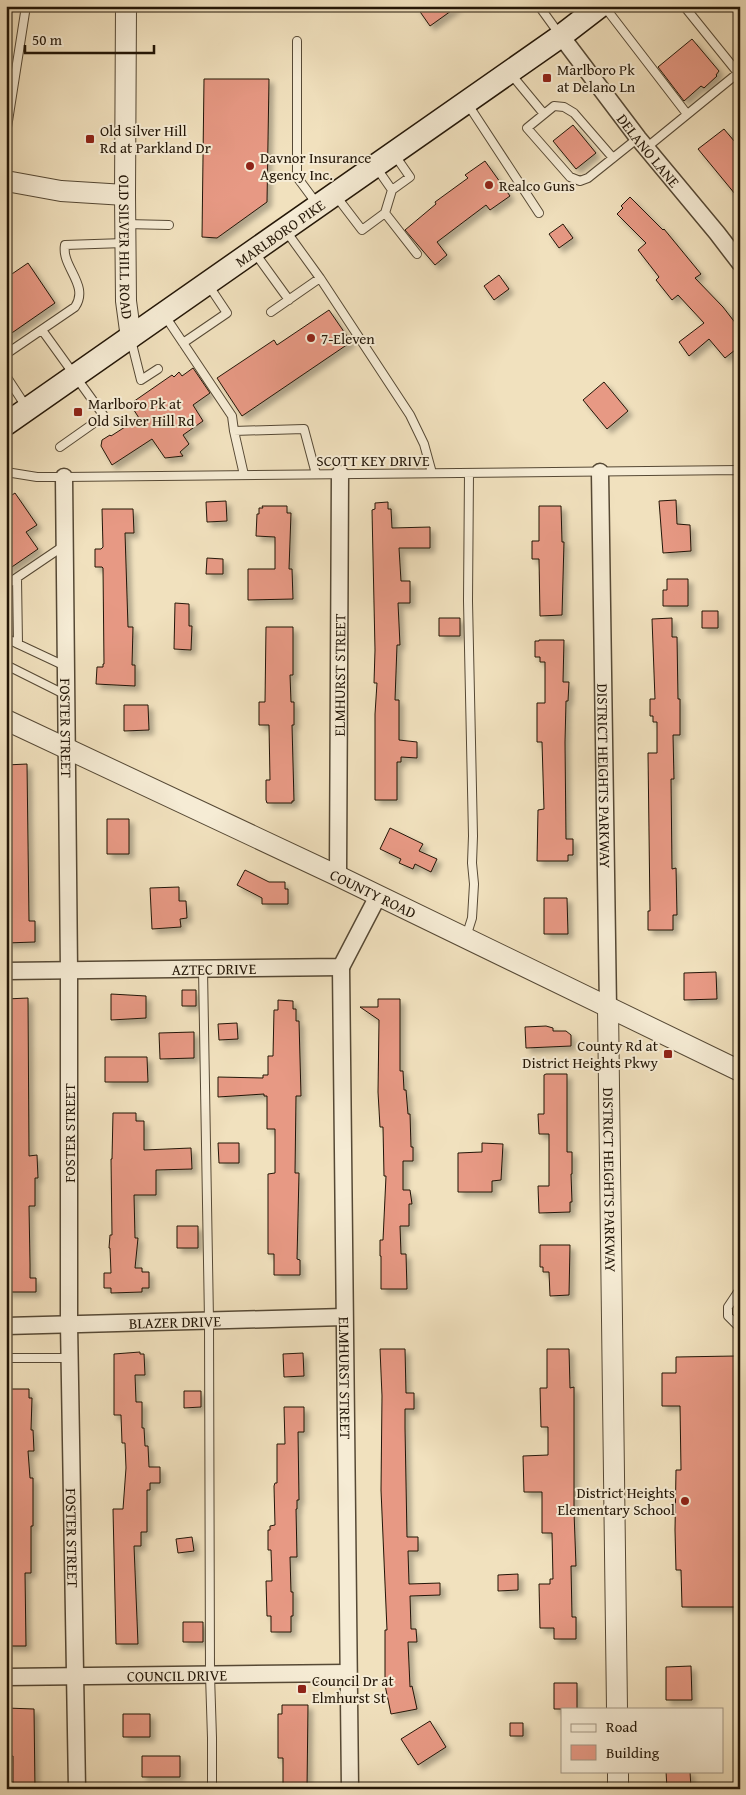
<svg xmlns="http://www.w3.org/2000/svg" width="746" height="1795" viewBox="0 0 746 1795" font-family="'Gentium Book Plus',serif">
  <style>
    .building { fill: #e79984; stroke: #231607; filter: url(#shadow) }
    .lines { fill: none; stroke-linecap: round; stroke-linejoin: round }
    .service-casing { stroke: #564935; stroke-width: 10 }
    .minor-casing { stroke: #564935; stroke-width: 19 }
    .tertiary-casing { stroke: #564935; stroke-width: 22 }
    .secondary-casing { stroke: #231607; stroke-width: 25 }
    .service { stroke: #f6ecd5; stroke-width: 8 }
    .minor { stroke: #f6ecd5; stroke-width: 16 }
    .tertiary { stroke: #f6ecd5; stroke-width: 20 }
    .secondary { stroke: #f6ecd5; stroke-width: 22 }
    .poi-dot { fill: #8f2418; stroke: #f6ecd5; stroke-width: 2 }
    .labels { text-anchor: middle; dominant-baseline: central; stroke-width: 4; stroke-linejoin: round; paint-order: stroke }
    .poi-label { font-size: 15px; fill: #231607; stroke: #f6ecd5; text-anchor: start }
    .street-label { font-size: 15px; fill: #231607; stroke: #f6ecd5 }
  </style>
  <defs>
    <filter id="shadow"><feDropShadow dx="4.5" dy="4.5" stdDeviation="2.5" flood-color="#0004"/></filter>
  </defs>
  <rect width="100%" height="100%" fill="#f1e1be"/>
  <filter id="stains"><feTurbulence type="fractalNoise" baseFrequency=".004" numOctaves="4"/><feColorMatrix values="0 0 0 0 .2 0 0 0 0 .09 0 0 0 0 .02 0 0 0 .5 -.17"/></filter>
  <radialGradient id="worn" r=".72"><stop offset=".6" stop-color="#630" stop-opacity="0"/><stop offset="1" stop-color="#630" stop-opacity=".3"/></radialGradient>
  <path class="building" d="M416 6H458L430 26Z
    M692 39 719 71 716 75 717 76 704 88 701 86 684 101 658 67Z
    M204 79H269L267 202 217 238 202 237Z
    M573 125 596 153 576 169 553 141Z
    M724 129 740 148V200L698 149Z
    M485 161 510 196 490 210 486 205 437 242 447 255 435 265 405 230 436 204 435 202 468 178 465 175Z
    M630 197 663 230 664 229 701 274 695 278 723 307 740 329V346L725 358 709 339 689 356 679 342 704 323 678 295 672 300 656 280 659 277 638 250 646 243 617 214 623 208 621 206Z
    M563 224 573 238 559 248 549 234Z
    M28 263 55 303 6 337V278Z
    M499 275 509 289 494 300 484 286Z
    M329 310 351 342 242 416 217 378 274 340 277 345Z
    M193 368 210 393 193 405 203 421 183 435 189 444 180 452 183 456 165 458 152 439 112 465 101 446 102 440 110 435 111 436 139 418 130 404 172 375 174 377 179 372 182 376Z
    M604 382 628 411 607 429 583 400Z
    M15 493 37 525 26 532 38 549 6 571V499Z
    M676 500 677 524 690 525 691 551 663 553 659 501Z
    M226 501 227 521 207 522 206 502Z
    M388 502V509H391L392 528 430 527V548H399L401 581H410V603H398L400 645H397L395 700H399V740L417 742V758L401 757V762H397V800H375V714L377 683H374L375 650 372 510 375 509V503Z
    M262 506H287V513H291L289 569H292L293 599 248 600V569H275V537L256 536 257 514H259V508H263Z
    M539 506H561L562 542H564L562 615 540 616 539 559H532V541H539Z
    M102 509H133L134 533H125L128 627H133L132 665H135V686L96 684 97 667H103V664H104L103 568 102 567H95V549H101L103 547Z
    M207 558 223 559V574H206Z
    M667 579H688V606H663V590H667Z
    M175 603 189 604V626H192L191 650 174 649Z
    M702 611H718V628H702Z
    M439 618H460V636H439Z
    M672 618V637H677L678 699H680V735H673L674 779H671L672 869 676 868 677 915H673V930H648V911H650L648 753H657V722H653V716H650V699H655L652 619Z
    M266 627H293V675H290L291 702H294V725H292L294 801H292V803H267L266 800V780H270L269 725H259V702H265Z
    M539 640H564L563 682H569L568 701H566L565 742 566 839H573V855H568V861H537L538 810 544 809 542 742H537V703H545V662H540V657H535V641H539Z
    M124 705H148L149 730 124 731Z
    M27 764 29 921H35V942L6 943V883H8L6 765Z
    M107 819H129V854H107Z
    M390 828 423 844 419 851 437 859 431 872 415 864 413 869 399 863 401 859 380 849Z
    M245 870 269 882H285V889H288V904H262V898L237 885Z
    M179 887V901H186L187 918 180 919 181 927 152 929 150 888Z
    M544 898H567L568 934H544Z
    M716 972 717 999 684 1000V973Z
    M182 990H196V1006H182Z
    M111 994 146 996V1018L111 1020Z
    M28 998 29 1156 37 1155 38 1178H35V1206H29L30 1264V1278H36V1292H6V1250H8V1218H6V1048H9L6 999Z
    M378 999H400V1071H403L404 1090H406L408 1114H410L411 1147H413V1161H403V1190H410L412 1204H409V1226H400L401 1254H406L407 1289H381V1256H380V1240H383L386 1176H384L383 1127H380L378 1092 379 1020 360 1007H378Z
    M278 1000 293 1001V1009H296V1021H299L301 1096H296L295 1173H299L297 1259 300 1260V1275H274V1254H268V1174L275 1173V1129H267V1096H264V1094L218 1097V1077L263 1078V1075H268V1056H273L274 1010H278Z
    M237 1023 238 1039 219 1040 218 1024Z
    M546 1026 553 1028V1031H566L571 1035V1046L526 1048 525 1027Z
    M194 1032V1058L160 1059 159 1033Z
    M105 1057H147L148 1082H105Z
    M546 1074H567V1152H572V1174H571L572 1202H570V1212L539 1213 538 1186H549V1134H539L538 1114H544V1075Z
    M113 1113H136V1121H144V1150L191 1148 192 1169 156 1170V1195H134L135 1238H138L135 1268H142V1272H149V1288H142V1292L111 1293V1288H104V1273H111L110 1248H109L110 1235H112L111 1159H112Z
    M218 1143H239V1163H219Z
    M482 1143 503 1144 501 1180 492 1181V1192H458V1153L482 1152Z
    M177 1226H198V1248H177Z
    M540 1245H570L569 1295 550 1296 549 1272H543V1267H540Z
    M380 1349H405L406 1393H414V1409H405V1428L407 1537H418V1551H408L409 1584 440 1583V1595L410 1596 411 1629H416L417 1642H408L410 1687 412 1686 417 1709 391 1714 385 1685V1630H387L381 1490 382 1396Z
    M547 1349H569L570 1388 574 1387V1512L576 1566H571L572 1617H576V1639H554V1628H540L539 1584H550V1579H553L552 1533H542V1492H524L523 1456 548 1455V1427H541L540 1388H547Z
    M140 1352V1354H144L145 1375H135L136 1402H142V1428H144L145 1446H148L149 1467H160V1483H150V1490H147V1532H141V1546H134L138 1644H116L113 1509H123L126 1468 125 1443H122L121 1415H114V1354Z
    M303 1353 304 1376 284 1377 283 1354Z
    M735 1356V1373H740V1607H682L681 1570H676L675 1530 676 1470H681L680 1406H662V1373H676V1357Z
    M8 1389H29V1398H32L31 1430H33L34 1451H28L30 1478H33V1526H31V1573H25L26 1646H6V1586L9 1585 8 1533H6Z
    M184 1391H201V1407L184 1408Z
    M284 1407H304V1432H298L299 1500H297V1509H296L297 1557H290L291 1592H293V1616H291V1632H271V1616H267L266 1581H272L271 1550H268V1530H270V1526L275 1525 274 1486 275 1483H277V1444H285Z
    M192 1537 194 1551 178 1553 176 1539Z
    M518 1574V1590L498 1591V1575Z
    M183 1622H203V1642H183Z
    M691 1666 692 1700H666V1667Z
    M554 1683H577V1709H554Z
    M282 1705H308L307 1789H283V1758H278V1714H282Z
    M6 1708 34 1709 35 1789H13V1756H6Z
    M123 1714H150V1737H123Z
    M430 1721 446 1747 418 1765 401 1739Z
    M510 1723H523V1736H510Z
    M142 1756H180V1777H142Z
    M666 1771H690L691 1789H667Z"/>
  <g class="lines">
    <g class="service-casing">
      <path id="service" d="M539 6 560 35
        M604 6 687 114
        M297 41V177L317 204
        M510 73 544 114
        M467 103 539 213
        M6 134 26 6
        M646 148 738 73 684 6
        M613 158 574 113 564 107 554 106 527 128 570 177 580 181 588 178 638 138
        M392 190 410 177 394 154
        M336 196 362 230 385 213 392 190 376 167
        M385 213 417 254
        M126 224 169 225
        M286 231 320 278
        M255 253 289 300
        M271 312 320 278 410 415 424 444 432 473
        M165 316 232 416 234 431
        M42 330 104 416 60 447
        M131 340 141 380 158 369
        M183 343 227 313 209 286
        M9 352 75 307C90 285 61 267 65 245L124 243
        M6 376 27 408
        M739 470 740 567
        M6 472 37 477H64L740 470
        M244 475 234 431 304 429 316 474
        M17 578 18 644 65 666
        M6 585 65 545
        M6 638 18 644
        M6 665 66 695
        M466 937 472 918 474 884 472 863 473 836 468 601 469 473
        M203 969 209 1320 210 1675 212 1738V1789
        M740 1289 728 1307V1316L740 1328
        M6 1358H70"/>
    </g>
    <g class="minor-casing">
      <g id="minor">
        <path id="s1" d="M561 36 638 138 717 233 740 263"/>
        <path id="s2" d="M600 472 608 1008"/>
        <path id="s3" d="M64 477 69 971V1324L77 1789"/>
        <path id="s4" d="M338 876 340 474"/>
        <path id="s5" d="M341 967 350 1789"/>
        <path id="s6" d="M6 971 341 967 378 896"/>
        <path id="s7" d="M6 1326 344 1317"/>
        <path id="s8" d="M6 1677 348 1673"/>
      </g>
    </g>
    <g class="tertiary-casing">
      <g id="tertiary">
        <path id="s9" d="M126 6 125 195 126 301 131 338"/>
        <path d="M6 181 61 191 125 195"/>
        <path id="s10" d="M6 720 338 876 740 1071"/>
        <path id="s11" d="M608 1008 617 1709"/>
        <path d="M618 1771V1789"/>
      </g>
    </g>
    <g class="secondary-casing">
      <g id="secondary">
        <path id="s12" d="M6 424 561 36 600 6"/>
      </g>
    </g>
    <use href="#service" class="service"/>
    <use href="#minor" class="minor"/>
    <use href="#tertiary" class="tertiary"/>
    <use href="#secondary" class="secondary"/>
  </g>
  <g class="poi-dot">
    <rect x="542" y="73" width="10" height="10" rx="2.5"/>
    <rect x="85" y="134" width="10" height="10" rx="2.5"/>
    <circle cx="250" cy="166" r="5"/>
    <circle cx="489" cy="185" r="5"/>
    <circle cx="311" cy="338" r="5"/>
    <rect x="73" y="407" width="10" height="10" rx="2.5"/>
    <rect x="663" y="1049" width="10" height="10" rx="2.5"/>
    <circle cx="685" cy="1501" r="5"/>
    <rect x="297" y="1684" width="10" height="10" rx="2.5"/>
  </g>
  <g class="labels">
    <g class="poi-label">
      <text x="557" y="69">Marlboro Pk<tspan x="557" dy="17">at Delano Ln</tspan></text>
      <text x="100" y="130">Old Silver Hill<tspan x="100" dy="17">Rd at Parkland Dr</tspan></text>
      <text x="260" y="157">Davnor Insurance<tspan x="260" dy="17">Agency Inc.</tspan></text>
      <text x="499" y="185">Realco Guns</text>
      <text x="321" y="338">7-Eleven</text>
      <text x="88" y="403">Marlboro Pk at<tspan x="88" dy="17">Old Silver Hill Rd</tspan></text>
      <text x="658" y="1045" text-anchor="end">County Rd at<tspan x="658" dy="17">District Heights Pkwy</tspan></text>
      <text x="675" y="1492" text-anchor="end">District Heights<tspan x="675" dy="17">Elementary School</tspan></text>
      <text x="312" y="1680">Council Dr at<tspan x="312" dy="17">Elmhurst St</tspan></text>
    </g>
    <g class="street-label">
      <text stroke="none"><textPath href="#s1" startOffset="144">DELANO LANE</textPath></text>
      <text stroke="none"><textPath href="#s12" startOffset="334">MARLBORO PIKE</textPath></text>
      <text stroke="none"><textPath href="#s9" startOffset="241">OLD SILVER HILL ROAD</textPath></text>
      <text x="373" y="460">SCOTT KEY DRIVE</text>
      <text stroke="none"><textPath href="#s4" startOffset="201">ELMHURST STREET</textPath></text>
      <text stroke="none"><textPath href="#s3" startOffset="251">FOSTER STREET</textPath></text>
      <text stroke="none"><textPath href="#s2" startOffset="304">DISTRICT HEIGHTS PARKWAY</textPath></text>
      <text stroke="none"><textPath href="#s10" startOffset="406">COUNTY ROAD</textPath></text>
      <text stroke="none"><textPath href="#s6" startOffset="208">AZTEC DRIVE</textPath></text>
      <text transform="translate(69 1133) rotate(-90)">FOSTER STREET</text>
      <text stroke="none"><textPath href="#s11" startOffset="172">DISTRICT HEIGHTS PARKWAY</textPath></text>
      <text stroke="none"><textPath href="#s7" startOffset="169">BLAZER DRIVE</textPath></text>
      <text stroke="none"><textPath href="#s5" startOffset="411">ELMHURST STREET</textPath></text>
      <text stroke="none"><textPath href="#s3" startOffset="1061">FOSTER STREET</textPath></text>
      <text stroke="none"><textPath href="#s8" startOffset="171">COUNCIL DRIVE</textPath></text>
    </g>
  </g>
  <rect width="746" height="1795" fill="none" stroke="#f1e1be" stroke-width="25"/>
  <rect x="8" y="8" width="731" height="1780" fill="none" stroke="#231607" stroke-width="2.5"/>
  <rect x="12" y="12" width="721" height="1770" fill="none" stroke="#231607"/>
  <rect x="561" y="1708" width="162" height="65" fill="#f6ecd5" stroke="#a29683"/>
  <rect x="571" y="1724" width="25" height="8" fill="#f6ecd5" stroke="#a29683"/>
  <text x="606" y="1732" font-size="15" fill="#231607">Road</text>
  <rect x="571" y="1745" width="25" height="15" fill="#e79984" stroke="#a29683"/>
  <text x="606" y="1758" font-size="15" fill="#231607">Building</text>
  <path d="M25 45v8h129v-8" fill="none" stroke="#231607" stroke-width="2.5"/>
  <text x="32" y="45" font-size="15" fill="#231607" stroke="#f6ecd5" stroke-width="4" paint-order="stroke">50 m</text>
  <rect width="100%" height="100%" filter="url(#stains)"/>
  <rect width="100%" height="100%" fill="url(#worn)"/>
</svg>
